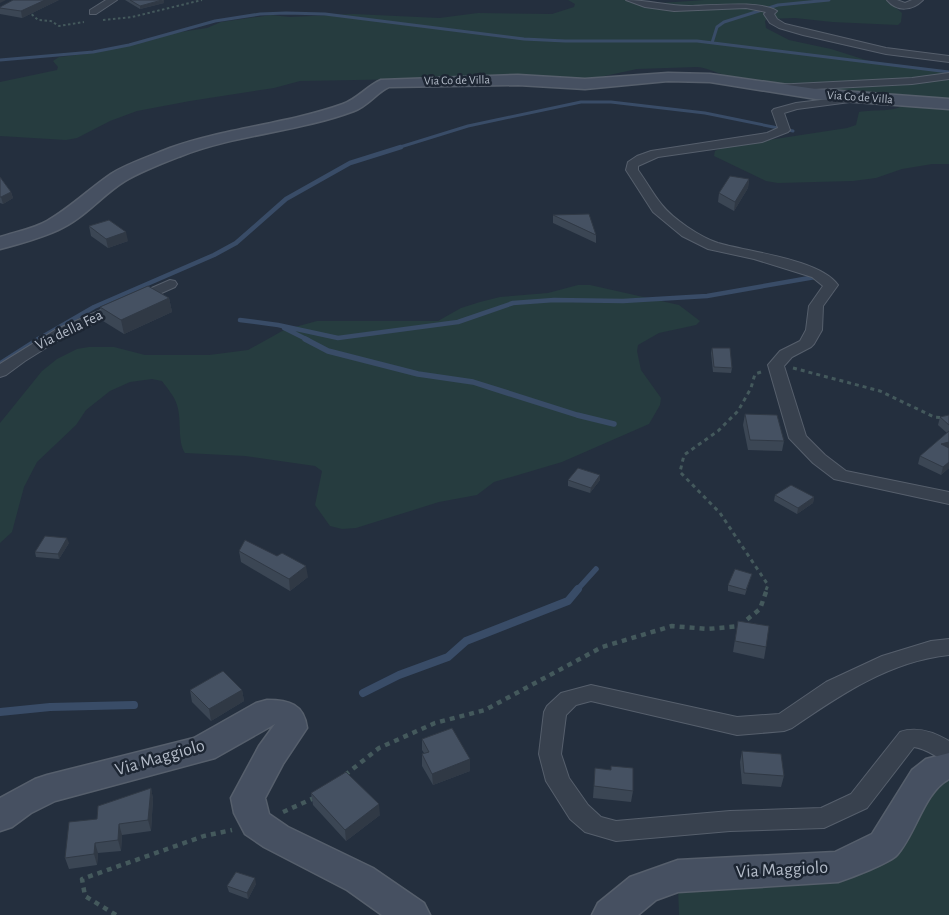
<svg xmlns="http://www.w3.org/2000/svg" width="949" height="915" viewBox="0 0 949 915" font-family="'Alegreya Sans',sans-serif">
  <style>
    .green { fill: #263c3f }
    .lines { fill: none; stroke-linecap: round; stroke-linejoin: round }
    .stream-far3 { stroke: #394c67; stroke-width: 3 }
    .stream-far2 { stroke: #394c67; stroke-width: 4.5 }
    .stream-far1 { stroke: #394c67; stroke-width: 5.5 }
    .stream { stroke: #394c67; stroke-width: 8 }
    .street-casing { stroke: #565f6c; stroke-width: 2 }
    .secondary-casing { stroke: #565f6c; stroke-width: 3 }
    .path-far2 { stroke: #44595c; stroke-width: 2; stroke-dasharray: 2.5 2.5; stroke-linecap: butt }
    .path-far1 { stroke: #44595c; stroke-width: 3; stroke-dasharray: 4 4; stroke-linecap: butt }
    .path { stroke: #44595c; stroke-width: 4.5; stroke-dasharray: 5 5; stroke-linecap: butt }
    .street { fill: #38414e; fill-rule: evenodd }
    .secondary { fill: #465061; fill-rule: evenodd }
    .wall { fill: #3b4654 }
    .shaded-wall { fill: #303945 }
    .building { fill: #455162; stroke: #303945 }
    .labels { text-anchor: middle; dominant-baseline: central; stroke-width: 5; stroke-linejoin: round; paint-order: stroke }
    .far-street-label { font-size: 12px; fill: #b4bcc9; stroke: #1d2633 }
    .street-label { font-size: 15px; fill: #b4bcc9; stroke: #1d2633 }
    .near-street-label { font-size: 18px; fill: #b4bcc9; stroke: #1d2633 }
  </style>
  <rect width="100%" height="100%" fill="#242f3e"/>
  <path class="green" d="M568 0H638L661 3 704 0H887L902 13 901 22 898 25 832 22 795 18 767 19 765 21 766 28 789 40 831 49 869 61 949 71V164H932L902 169 876 178 853 181 778 183 766 181 714 156 715 151 723 147 847 128 856 125 859 112C873 109 897 113 906 103L730 77C719 74 708 68 697 67L637 69 586 80 524 77 300 81 274 88 190 101 137 111 110 121 77 138 66 140 0 136V82L57 70 58 67 53 61 59 57 93 53 152 40 168 34 207 28 221 22 271 15 290 17 354 14 439 18 478 13 552 14 574 7 575 4Z
    M578 285H590L679 305 700 321 696 325 659 333 638 345 637 351 641 370 661 398 660 405 649 424 562 462 494 482 477 495 439 502 356 528 342 529 330 526 315 505 322 471 315 466 245 456 185 453C177 441 182 420 177 405 175 397 167 388 162 381L152 379 130 382 110 391 86 410 76 425 37 462 24 487 12 532 0 543V423L42 371 57 359 77 349 89 347H114L145 355H209L248 350 284 330 317 321H438L461 308 480 302 500 297 548 293Z
    M949 780V915H679L678 886 820 876 939 782Z"/>
  <g class="lines">
    <path class="stream-far3" d="M712 43 717 27 724 22 778 5 829 0
      M0 60 93 52 129 45 215 21 260 14 286 13 325 14 524 39 565 41H697L949 72
      M397 148 468 126 581 102H611L705 113 793 131"/>
    <path class="stream-far2" d="M240 320 278 325 338 338 458 322 513 303 554 300 623 301 707 296 815 277
      M284 328 308 340
      M37 340 94 307 214 255 236 243 286 199 350 163 401 147"/>
    <path class="stream-far1" d="M305 339 328 351 418 374 473 382 577 415 614 424
      M0 364 39 339
      M577 590 596 569"/>
    <path class="stream" d="M363 693 399 675 448 657 466 641 568 601 578 589
      M0 712 50 707 134 705"/>
    <g class="street-casing">
      <path id="street" d="M106 0H117L96 14H90V10Z
        M626 0C647 0 668 6 689 6 711 6 760 0 777 11L774 14 777 19 785 24 886 48 949 56V62L886 54 803 35 779 28 770 23 764 14 766 12 746 8 674 11 645 7Z
        M887 0H897L905 3 912 0H923C912 11 897 12 887 0Z
        M949 73V79L912 84 774 91 769 88 774 85 912 78Z
        M861 95 865 96 866 98 865 100 797 109 784 113 790 130 788 132 762 142 658 157 638 166V170C646 181 653 194 662 205 673 219 700 237 718 243 748 252 820 259 838 285L823 306 822 330 814 344 811 347 792 357 784 366 806 436 825 455 846 471 949 492V504L834 479 813 463 789 438 768 365 780 351 800 341 806 330 809 306 823 286 812 277 754 259 708 249 682 236 653 212 626 170 628 162 637 156 651 151 767 133 778 128 772 111 774 109 796 103Z
        M170 280 175 281 177 284 175 287 65 336 25 361 6 375 0 377V364L55 330Z
        M949 639V655C890 661 840 695 792 728L784 731 737 735 591 701 576 705 566 715 561 754 569 778 588 805 601 817 616 821 730 811 821 808 851 794 900 732C917 726 934 732 949 741V762C936 758 928 749 914 747L867 808 824 828 730 831 616 841 585 832 570 819 546 781 539 754 544 712 547 706 561 693 591 685 737 717 779 714 826 682 882 656 931 641Z"/>
    </g>
    <g class="secondary-casing">
      <path id="secondary" d="M668 73 710 74 816 89 949 99V109L816 99 710 82 668 81 585 89 518 85 389 87C376 93 368 106 354 111 298 132 237 134 181 156 163 163 142 171 125 181 102 195 84 219 58 230 40 238 19 244 0 249V237C15 232 33 229 47 221 70 208 89 189 111 174 126 164 153 155 170 148 226 128 287 124 343 104 357 99 367 86 381 80L518 75 585 79Z
        M267 700C289 700 304 704 307 728L283 764 265 798 269 814 288 827 373 868 424 903 430 915H382L347 890 264 847 245 834 234 813 231 798 259 746 275 724 215 758 55 801 31 813 12 827 0 831V798L35 779 47 775 194 738 256 703Z
        M949 753V779C924 792 916 834 897 855 890 863 850 878 838 882L678 892 656 900 638 915H592L598 903 630 877 678 860 835 852 872 834 912 770 926 759Z"/>
    </g>
    <path class="path-far2" d="M28 11 38 20 51 21 59 26 84 22
      M103 20 132 17 202 0"/>
    <path class="path-far1" d="M793 368 880 391 934 417 949 418
      M761 372 755 374 751 388 738 411 718 431 684 455 680 472 720 513 768 585 766 590"/>
    <path class="path" d="M345 775 379 748 435 723 485 710 602 647 672 626 708 629 739 626 760 609 767 589
      M283 812 314 798
      M116 915 85 896 82 879 204 836 232 830"/>
    <use href="#street" class="street"/>
    <use href="#secondary" class="secondary"/>
  </g>
  <path class="wall" d="M59 0 22 18 0 14V7Z
    M125 0H164V3L140 9Z
    M0 177 11 192 13 198 3 204 0 203Z
    M749 179 748 188 734 211 718 202 719 193Z
    M553 215 596 235V243L553 223Z
    M89 226 128 241 108 248 91 236Z
    M169 298 172 312 124 334 103 321 100 307Z
    M712 348 732 368 731 373 713 372 711 353Z
    M745 414 784 441 782 451 748 450 743 425Z
    M949 415V468L941 475 918 464 920 456 947 433 938 425 940 417Z
    M568 480H600L590 493 568 486Z
    M775 495 814 497 813 503 797 514 774 501Z
    M69 543 59 559 36 557 35 552Z
    M239 551 308 577 290 591 241 562Z
    M750 579 745 595 728 591V585Z
    M738 621 766 647 764 659 733 652Z
    M190 690H242L244 701 211 721 192 702Z
    M422 739 470 771 433 785 422 766V754L424 753 422 750Z
    M742 751 784 776 781 787 742 784 740 762Z
    M595 768 610 770 633 791 631 802 593 798Z
    M151 788 153 799 151 831 122 835 121 851 98 853 97 865 69 869 65 858 97 819Z
    M311 793 380 815 346 841 313 805Z
    M256 884 248 899 229 892 227 886Z"/>
  <path class="shaded-wall" d="M0 0H6L0 3Z
    M45 0H59L22 18 21 11Z
    M164 0V3L140 9V6Z
    M749 179 748 188 734 211 735 202Z
    M11 192 13 198 3 204 1 197Z
    M126 232 128 241 108 248 106 239Z
    M169 298 172 312 124 334 121 320Z
    M949 442V449L941 444Z
    M949 462V468L941 475 943 467Z
    M600 475V480L590 493 591 488Z
    M814 497 813 503 797 514 798 508Z
    M67 538 69 543 59 559 58 554Z
    M306 566 308 577 290 591 289 579Z
    M242 690 244 701 211 721 209 709Z
    M470 759V771L433 785 432 774Z
    M151 788 153 799 151 831 148 820Z
    M379 804 380 815 346 841 345 830Z
    M119 824 122 835 121 851 118 840Z
    M95 843 98 853 97 865 94 854Z
    M255 878 256 884 248 899 247 893Z"/>
  <path class="building" d="M13 0H45L21 11 0 8V7Z
    M130 0H162L140 6Z
    M730 176 749 179 735 202 719 193Z
    M0 177 11 192 1 197H0Z
    M589 214 596 235 553 215Z
    M109 220 126 232 106 239 89 226Z
    M148 286 169 298 121 320 100 307Z
    M712 348H730L732 368 714 367Z
    M745 414 777 415 784 441 750 440Z
    M949 415V425L940 417Z
    M949 431V442L941 444 949 448V462L943 467 920 456Z
    M578 468 600 475 591 488 568 480Z
    M791 485 814 497 798 508 775 495Z
    M45 536 67 538 58 554 35 552Z
    M245 540 277 556 282 553 306 566 289 579 239 551Z
    M735 569 752 574 746 590 728 585Z
    M738 621 769 626 766 647 735 641Z
    M223 671 242 690 209 709 190 690Z
    M452 728 470 759 432 774 422 754 429 752 422 739Z
    M742 751 781 754 784 776 744 773Z
    M611 766 633 768V791L594 786 595 768 611 770Z
    M346 772 379 804 345 830 311 793Z
    M151 788 148 820 119 824 118 840 95 843 94 854 65 858 69 822 97 819 98 806Z
    M236 872 255 878 247 893 227 886Z"/>
  <g class="labels">
    <g class="far-street-label">
      <text transform="translate(457 80) rotate(-1)">Via Co de Villa</text>
      <text transform="translate(860 97) rotate(4)">Via Co de Villa</text>
    </g>
    <g class="street-label">
      <text transform="translate(69 330) rotate(-26)">Via della Fea</text>
    </g>
    <g class="near-street-label">
      <text transform="translate(160 758) rotate(-16)">Via Maggiolo</text>
      <text transform="translate(782 870) rotate(-3)">Via Maggiolo</text>
    </g>
  </g>
</svg>
